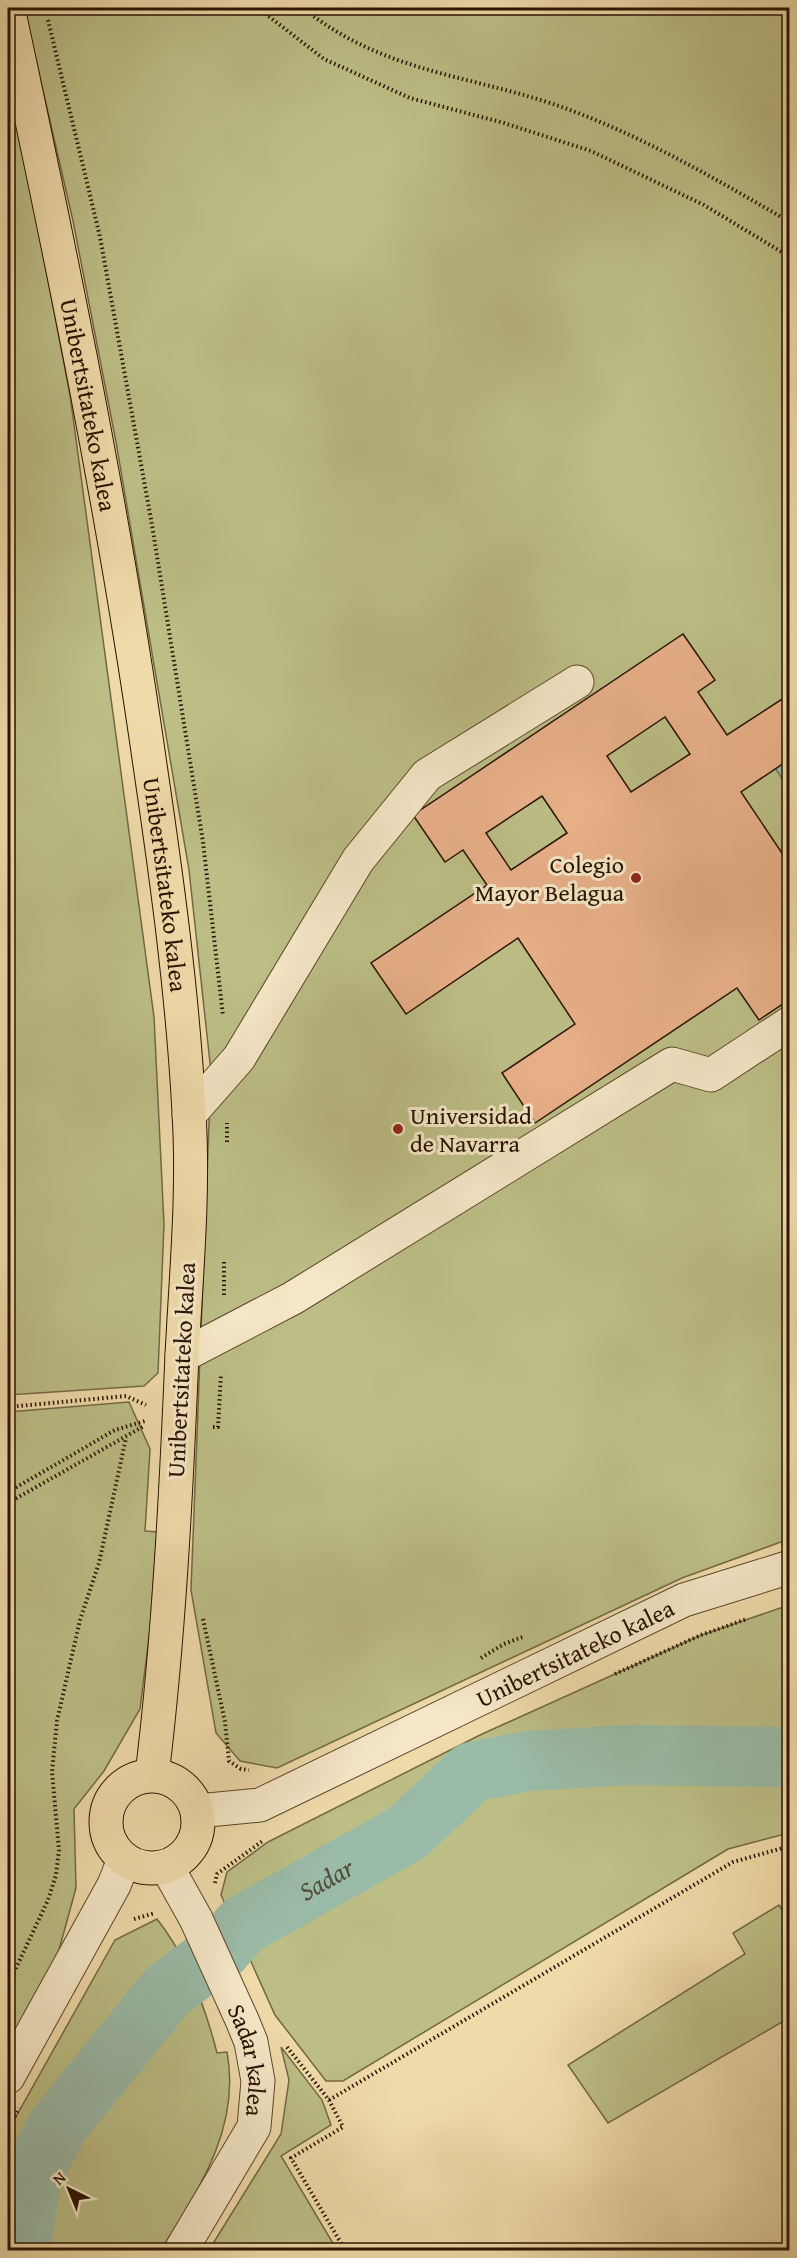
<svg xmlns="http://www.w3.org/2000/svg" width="797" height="2258" viewBox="0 0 797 2258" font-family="'Gentium Book Plus',serif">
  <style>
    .green { fill: #bcbe86; stroke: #726843; stroke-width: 1.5 }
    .water { fill: #9abba8; stroke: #6c7865; stroke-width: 1.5 }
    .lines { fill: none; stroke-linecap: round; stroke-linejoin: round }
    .river { stroke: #9abba8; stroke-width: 60 }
    .building { fill: #e8b089; stroke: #281300; stroke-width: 1.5; fill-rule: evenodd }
    .minor-casing { stroke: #5a452a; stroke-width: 35 }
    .major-casing { stroke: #281300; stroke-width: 35 }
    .path { stroke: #281300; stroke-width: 4; stroke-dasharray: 1.5 3; stroke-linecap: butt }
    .minor { stroke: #f5e7c7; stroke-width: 33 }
    .major { stroke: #efdaa9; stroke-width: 33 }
    .poi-dot { fill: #8f2418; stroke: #f5e7c7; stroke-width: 2 }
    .labels { text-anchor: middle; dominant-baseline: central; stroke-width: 6; stroke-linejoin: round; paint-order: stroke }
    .street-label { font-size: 24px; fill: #281300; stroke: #f5e7c7 }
    .poi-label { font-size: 24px; fill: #281300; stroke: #f5e7c7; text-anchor: end }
    .water-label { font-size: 26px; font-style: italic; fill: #504e3b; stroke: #f5e7c7 }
  </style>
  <rect width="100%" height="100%" fill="#efdaa9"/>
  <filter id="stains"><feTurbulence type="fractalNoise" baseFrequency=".00333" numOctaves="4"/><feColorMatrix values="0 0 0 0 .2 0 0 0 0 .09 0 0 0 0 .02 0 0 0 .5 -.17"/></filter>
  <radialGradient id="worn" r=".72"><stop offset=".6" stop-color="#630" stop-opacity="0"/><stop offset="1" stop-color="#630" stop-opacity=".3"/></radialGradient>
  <path class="green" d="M24 8H789V1539L682 1578 277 1768 240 1761 216 1733 191 1590 211 1072 189 870 116 442 73 221Z
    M8 71 70 395 154 1017 164 1224 158 1373 144 1386 8 1395Z
    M129 1402 150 1449 145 1531 157 1532 150 1629 140 1709 104 1771 74 1809 76 1888 59 1950 8 2051V1412Z
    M789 1605V1833L728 1849 343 2081H326L275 2015 221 1895 227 1872 268 1842 480 1735 699 1636Z
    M779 1905 789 1920V2018L608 2123 568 2065 745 1954 733 1933Z
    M157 1919C187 1957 205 2006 217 2053L227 2052C241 2127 199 2189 161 2250H8V2131L115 1940Z
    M281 2047 322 2100 331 2125 281 2156 337 2250H209L281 2134 289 2080Z"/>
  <path class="water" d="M789 759V789L775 768Z"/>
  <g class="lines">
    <path class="river" id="s1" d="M20 2250 32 2176 57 2127 166 1992 220 1951 243 1925 407 1833 472 1772 528 1761 626 1755 790 1757"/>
  </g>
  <path class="building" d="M683 634 715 680 698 692 727 735 790 694V759L741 792 790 865V999L759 1020 737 988 535 1123 502 1073 575 1024 518 938 406 1014 371 963 487 885 463 850 445 862 413 815ZM665 717 690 754 631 792 607 756ZM542 796 567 833 511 870 486 833Z"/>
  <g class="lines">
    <g class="minor-casing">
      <g id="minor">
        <path d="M189 1115 239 1058 358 860 427 775 577 682"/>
        <path d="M182 1356 293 1298 672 1064 711 1075 790 1023"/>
        <path id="s2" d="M198 1811 260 1805 684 1600 790 1567"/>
        <path id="s3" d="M167 1867 196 1919 242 2020 251 2042 258 2081 254 2127 181 2250"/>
        <path d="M8 2077 114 1885 124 1860"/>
      </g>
    </g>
    <g class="major-casing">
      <g id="major">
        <path id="s4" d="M8 8C62 259 114 511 150 765 167 880 183 997 189 1113 194 1193 186 1275 182 1355 176 1495 169 1636 152 1775"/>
        <circle cx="152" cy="1822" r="46"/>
      </g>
    </g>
    <path class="path" d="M258 8 324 59 410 98 504 123 591 151 704 205 790 257
      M303 8C381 71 463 74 553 104 636 132 714 178 790 222
      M48 20 100 237 152 525 203 842 223 1016
      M227 1142V1123
      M224 1295V1261
      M8 1407 126 1396 146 1405
      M213 1427H218L221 1374
      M8 1492 115 1430 145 1421
      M8 1503 144 1426
      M203 1619 225 1722 229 1761 241 1769 249 1770
      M481 1658 504 1644 525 1636
      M615 1674 701 1635 747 1619
      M215 1883 217 1874 264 1840
      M134 1919 155 1913
      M8 1985 48 1900 56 1875 59 1850 52 1772 57 1721 80 1620 99 1563 126 1438
      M287 2047 329 2100 343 2127 291 2158 345 2250
      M329 2100 733 1862 790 1846
      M8 2128 19 2108"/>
    <use href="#minor" class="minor"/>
    <use href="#major" class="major"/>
  </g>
  <g class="poi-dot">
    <circle cx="636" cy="878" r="6"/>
    <circle cx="398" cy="1129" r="6"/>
  </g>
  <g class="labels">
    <g class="street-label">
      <text stroke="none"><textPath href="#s4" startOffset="405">Unibertsitateko kalea</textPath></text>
      <text stroke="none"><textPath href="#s4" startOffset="891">Unibertsitateko kalea</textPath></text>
      <text transform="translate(181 1370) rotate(-87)">Unibertsitateko kalea</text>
      <text stroke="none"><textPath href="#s2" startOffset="412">Unibertsitateko kalea</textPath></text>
      <text stroke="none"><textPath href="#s3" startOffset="212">Sadar kalea</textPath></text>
    </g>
    <g class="poi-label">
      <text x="624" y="864">Colegio<tspan x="624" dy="28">Mayor Belagua</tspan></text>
      <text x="410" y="1115" text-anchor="start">Universidad<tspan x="410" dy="28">de Navarra</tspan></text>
    </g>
    <g class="water-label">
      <text stroke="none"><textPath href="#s1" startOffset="501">Sadar</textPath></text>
    </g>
  </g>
  <rect width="797" height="2258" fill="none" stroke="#efdaa9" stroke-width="30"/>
  <rect x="9" y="9" width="779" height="2240" fill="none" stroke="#281300" stroke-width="3"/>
  <rect x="15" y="15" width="767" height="2228" fill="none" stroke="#281300" stroke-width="1.5"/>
  <g transform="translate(69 2189) rotate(317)" stroke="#f5e7c7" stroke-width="4.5" paint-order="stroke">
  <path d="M0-4.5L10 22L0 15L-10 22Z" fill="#281300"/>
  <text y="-9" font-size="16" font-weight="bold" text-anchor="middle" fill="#281300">N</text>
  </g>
  <rect width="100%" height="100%" filter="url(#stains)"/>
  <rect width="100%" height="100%" fill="url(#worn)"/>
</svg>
